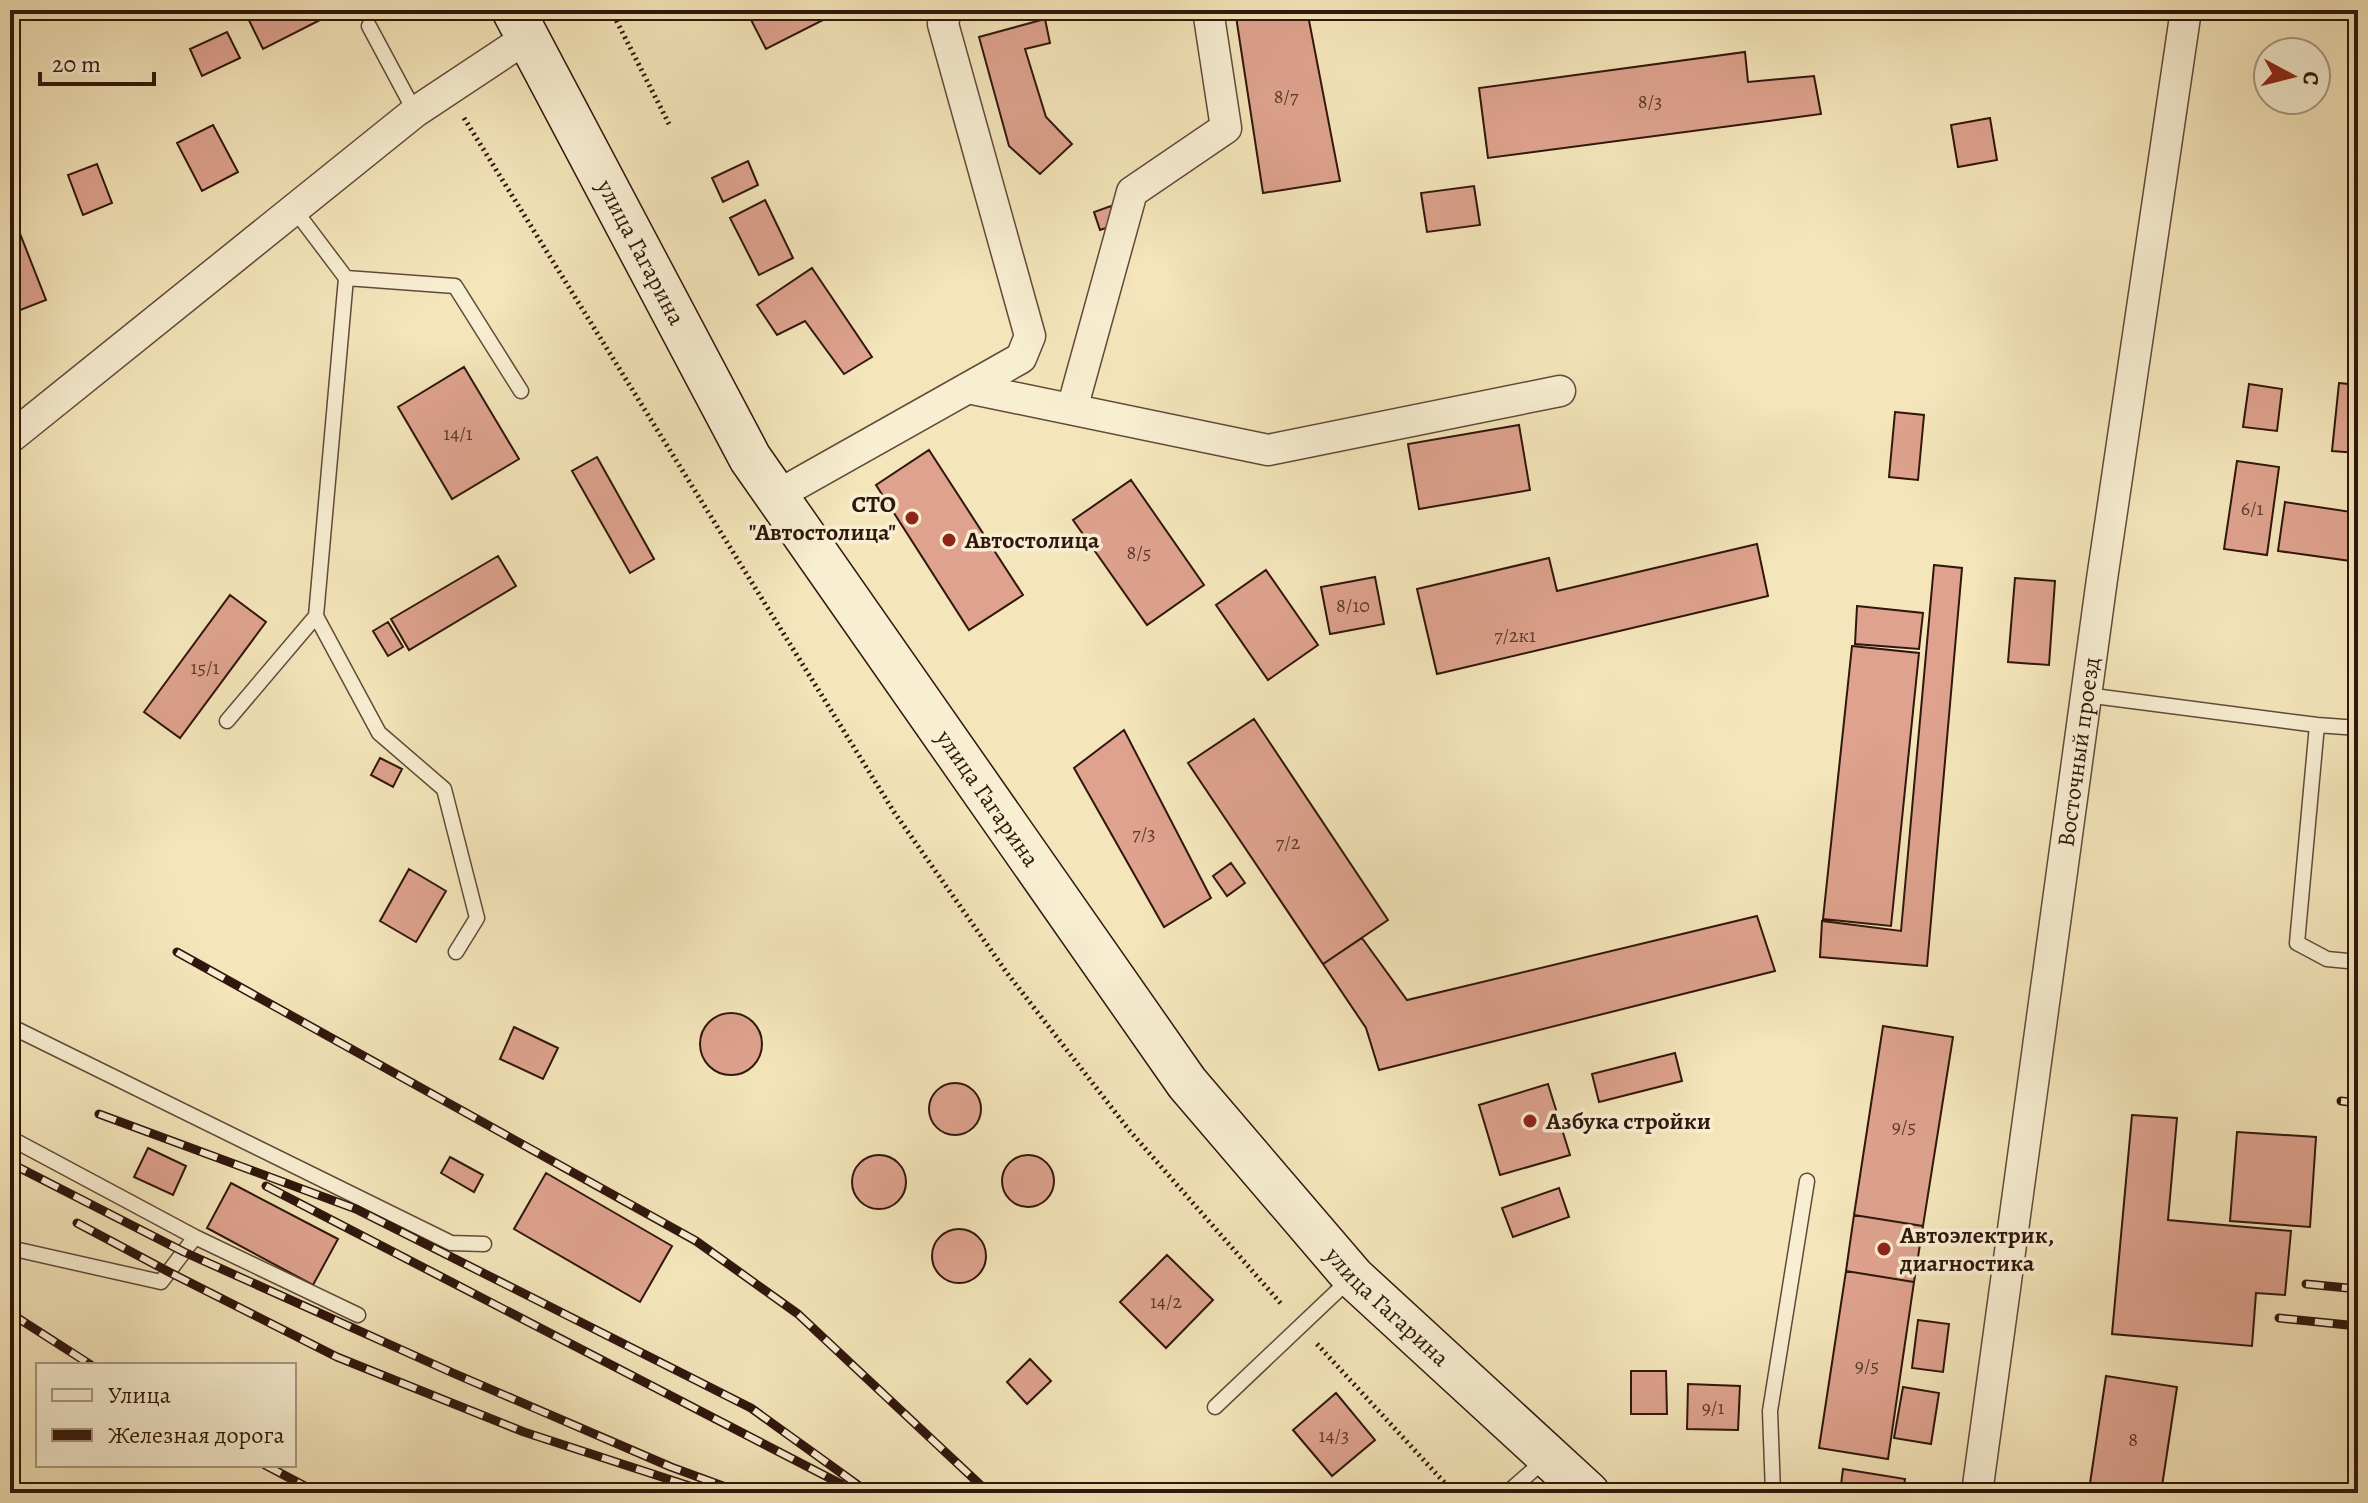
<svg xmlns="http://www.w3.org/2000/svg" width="2368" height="1503" viewBox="0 0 2368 1503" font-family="Alegreya,serif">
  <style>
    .building { fill: #dea28e; stroke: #30160c; stroke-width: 2 }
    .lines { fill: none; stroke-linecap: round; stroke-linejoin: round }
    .lane-casing { stroke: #614a38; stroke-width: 17 }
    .street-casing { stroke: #614a38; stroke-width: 33 }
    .secondary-casing { stroke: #30160c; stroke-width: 45 }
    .path { stroke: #30160c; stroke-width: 5; stroke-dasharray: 2 4; stroke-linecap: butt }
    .lane { stroke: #f8eed2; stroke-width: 14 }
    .street { stroke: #f8eed2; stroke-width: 30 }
    .secondary { stroke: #f8eed2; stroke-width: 42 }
    .rail-casing { stroke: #30160c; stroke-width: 9 }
    .rail { stroke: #f8eed2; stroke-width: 6; stroke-dasharray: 18; stroke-linecap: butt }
    .poi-dot { fill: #8f2418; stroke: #f8eed2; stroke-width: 3 }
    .labels { text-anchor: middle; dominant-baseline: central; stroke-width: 7; stroke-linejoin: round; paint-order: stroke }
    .number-label { font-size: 20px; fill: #5c392c }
    .street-label { font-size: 24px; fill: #30160c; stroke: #f8eed2 }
    .poi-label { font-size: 24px; font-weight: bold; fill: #30160c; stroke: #f8eed2; text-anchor: start }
  </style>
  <rect width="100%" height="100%" fill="#f4e5ba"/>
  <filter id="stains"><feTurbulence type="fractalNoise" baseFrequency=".0025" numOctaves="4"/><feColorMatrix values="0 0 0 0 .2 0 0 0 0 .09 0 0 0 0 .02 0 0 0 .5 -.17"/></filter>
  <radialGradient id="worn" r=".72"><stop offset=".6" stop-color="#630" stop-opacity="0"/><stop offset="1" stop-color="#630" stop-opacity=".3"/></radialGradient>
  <path class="building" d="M244 10H330L332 14 263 49Z
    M746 10H826L829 17 766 49Z
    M1235 10H1307L1340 181 1263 193Z
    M1045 19 1050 43 1025 49 1046 117 1072 144 1040 174 1009 146 979 37Z
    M227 32 240 58 202 76 190 49Z
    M1745 52 1748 82 1814 76 1821 114 1488 158 1479 88Z
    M1990 118 1997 160 1958 167 1951 125Z
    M213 125 238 172 202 191 177 143Z
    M748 161 758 185 723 202 712 178Z
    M97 164 112 203 83 215 68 175Z
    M1474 186 1480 225 1427 232 1421 193Z
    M765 200 793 258 759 275 730 218Z
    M1111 206 1118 224 1100 230 1094 212Z
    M10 208 46 300 10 314Z
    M812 268 872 357 844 374 805 321 777 335 757 305Z
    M464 367 519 459 452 499 398 407Z
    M2339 383 2358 385V453L2332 451Z
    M2249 384 2282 389 2277 431 2243 427Z
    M1895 412 1924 415 1918 480 1889 477Z
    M1519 425 1530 490 1419 509 1408 444Z
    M929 450 1023 595 969 630 876 485Z
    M597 457 654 559 630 573 572 471Z
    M2237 461 2279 467 2267 555 2224 549Z
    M1131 480 1204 585 1147 625 1073 520Z
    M2285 502 2358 513V562L2278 551Z
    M1757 544 1768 596 1437 674 1417 589 1549 558 1557 591Z
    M498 556 516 586 409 650 391 619Z
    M1934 565 1962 568 1927 966 1820 957 1822 921 1901 931Z
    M1266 570 1318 645 1268 680 1216 605Z
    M1375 577 1384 624 1330 634 1321 587Z
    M2015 578 2055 581 2049 665 2008 662Z
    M230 595 266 622 180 738 144 712Z
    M1857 606 1923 613 1919 649 1855 644Z
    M388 622 403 647 388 656 373 631Z
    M1852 646 1919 653 1891 926 1823 919Z
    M1254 719 1388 920 1323 964 1188 763Z
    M1124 730 1211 898 1164 927 1074 768Z
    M380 758 402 769 393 787 371 775Z
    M1231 863 1245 883 1227 896 1213 876Z
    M409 869 446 891 416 942 380 921Z
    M1757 916 1775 971 1379 1070 1366 1028 1323 964 1362 938 1407 1000Z
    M700 1044a31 31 0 1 1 62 0a31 31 0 1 1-62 0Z
    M1883 1026 1953 1037 1923 1226 1854 1215Z
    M514 1027 558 1048 543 1079 500 1059Z
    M1675 1053 1682 1081 1599 1102 1592 1074Z
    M929 1109a26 26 0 1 1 52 0a26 26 0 1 1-52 0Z
    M1548 1084 1570 1155 1500 1175 1479 1105Z
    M2132 1115 2177 1118 2168 1220 2291 1231 2285 1295 2256 1293 2252 1346 2112 1334Z
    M2237 1132 2316 1137 2310 1227 2230 1221Z
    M148 1148 186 1166 173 1195 134 1177Z
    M1002 1181a26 26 0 1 1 52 0a26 26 0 1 1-52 0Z
    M852 1182a27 27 0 1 1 54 0a27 27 0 1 1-54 0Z
    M450 1157 483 1175 474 1192 441 1173Z
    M546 1173 672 1246 640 1302 514 1229Z
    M231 1183 338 1239 313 1285 207 1228Z
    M1559 1188 1569 1217 1513 1237 1502 1208Z
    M1854 1215 1923 1226 1914 1282 1846 1271Z
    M932 1256a27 27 0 1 1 54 0a27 27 0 1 1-54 0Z
    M1167 1255 1213 1300 1166 1348 1120 1302Z
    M1846 1271 1914 1282 1888 1459 1819 1448Z
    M1918 1320 1949 1324 1943 1372 1912 1368Z
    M1030 1359 1051 1381 1027 1404 1007 1382Z
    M1631 1371H1666L1667 1414H1631Z
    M2106 1376 2177 1387 2161 1493H2109L2089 1490Z
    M1688 1384 1740 1386 1738 1430 1687 1429Z
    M1903 1387 1939 1393 1931 1444 1894 1438Z
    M1336 1393 1375 1440 1332 1476 1293 1430Z
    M1843 1469 1905 1479 1903 1493H1840Z"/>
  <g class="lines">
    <g class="lane-casing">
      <path id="lane" d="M369 26 415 112
        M294 209 346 278 316 616 379 733 444 789 477 918 456 952
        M346 278 455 286 521 391
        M2086 695 2317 725 2358 728
        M227 721 316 616
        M2317 725 2297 943 2327 959 2358 962
        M10 1026 451 1243 484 1244
        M10 1138 195 1237
        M10 1248 161 1282 195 1237 358 1315
        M1215 1407 1349 1280
        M1507 1493 1547 1458
        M1773 1493 1770 1411 1807 1181"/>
    </g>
    <g class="street-casing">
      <g id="street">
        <path d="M968 388 1268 450 1560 391"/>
        <path d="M1072 409 1132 192 1226 128 1208 10"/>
        <path d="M10 438 415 112 528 37"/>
        <path d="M776 496 1021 358 1030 336 943 24 946 10"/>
        <path id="s1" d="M1977 1493 2102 579 2186 10"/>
      </g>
    </g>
    <g class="secondary-casing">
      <g id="secondary">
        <path id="s2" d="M513 10 750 458 1187 1083 1353 1277 1588 1493"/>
      </g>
    </g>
    <path class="path" d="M611 10 669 124
      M464 118 894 812 1007 973 1129 1130 1283 1306
      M1317 1344 1454 1493"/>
    <use href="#lane" class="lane"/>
    <use href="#street" class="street"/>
    <use href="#secondary" class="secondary"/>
    <g class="rail-casing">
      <path id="rail" d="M177 952 696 1241 798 1314 989 1493
        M2341 1101 2358 1103
        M99 1114 356 1209 751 1408 869 1493
        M10 1163 184 1252 453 1373 671 1467 742 1493
        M266 1186 841 1484
        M77 1223 169 1272 337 1357 524 1432 711 1493
        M2306 1284 2358 1289
        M10 1313 91 1365
        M2279 1318 2358 1326
        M265 1465 318 1493"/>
    </g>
    <use href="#rail" class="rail"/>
  </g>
  <g class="poi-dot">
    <circle cx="912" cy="518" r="8"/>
    <circle cx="949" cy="540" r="8"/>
    <circle cx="1530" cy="1121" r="8"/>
    <circle cx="1884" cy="1249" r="8"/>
  </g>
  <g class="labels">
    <g class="number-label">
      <text x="1286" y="96">8/7</text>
      <text x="1650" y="101">8/3</text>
      <text x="458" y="433">14/1</text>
      <text x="2252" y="508">6/1</text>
      <text x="1139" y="552">8/5</text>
      <text x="1353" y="605">8/10</text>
      <text x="1515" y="635">7/2к1</text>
      <text x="205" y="667">15/1</text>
      <text x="1144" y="833">7/3</text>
      <text x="1288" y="842">7/2</text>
      <text x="1904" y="1126">9/5</text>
      <text x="1166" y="1301">14/2</text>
      <text x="1867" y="1365">9/5</text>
      <text x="1713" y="1407">9/1</text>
      <text x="1334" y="1435">14/3</text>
      <text x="2133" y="1439">8</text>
    </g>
    <g class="street-label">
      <text stroke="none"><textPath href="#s2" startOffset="274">улица Гагарина</textPath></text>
      <text stroke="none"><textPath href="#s1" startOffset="748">Восточный проезд</textPath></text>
      <text stroke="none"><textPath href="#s2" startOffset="922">улица Гагарина</textPath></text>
      <text stroke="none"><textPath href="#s2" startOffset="1570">улица Гагарина</textPath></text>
    </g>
    <g class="poi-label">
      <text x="896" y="504" text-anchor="end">СТО<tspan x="896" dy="28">"Автостолица"</tspan></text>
      <text x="965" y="540">Автостолица</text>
      <text x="1546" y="1121">Азбука стройки</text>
      <text x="1900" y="1235">Автоэлектрик,<tspan x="1900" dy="28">диагностика</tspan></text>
    </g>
  </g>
  <rect width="2368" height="1503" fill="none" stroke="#f4e5ba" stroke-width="40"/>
  <rect x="12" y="12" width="2344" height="1479" fill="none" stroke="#30160c" stroke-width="4"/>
  <rect x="20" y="20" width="2328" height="1463" fill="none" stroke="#30160c" stroke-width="2"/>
  <rect x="36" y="1363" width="260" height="104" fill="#f8eed2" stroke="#a89883" stroke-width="2"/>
  <rect x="52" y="1389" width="40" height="12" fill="#f8eed2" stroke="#a89883" stroke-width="2"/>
  <text x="108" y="1403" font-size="24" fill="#30160c">Улица</text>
  <rect x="52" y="1429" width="40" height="12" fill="#30160c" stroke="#a89883" stroke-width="2"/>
  <text x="108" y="1443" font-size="24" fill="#30160c">Железная дорога</text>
  <g transform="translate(2292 76) rotate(97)"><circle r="38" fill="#f8eed2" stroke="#a89883" stroke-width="2"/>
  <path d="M0-6L14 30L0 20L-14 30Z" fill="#8f2418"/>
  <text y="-12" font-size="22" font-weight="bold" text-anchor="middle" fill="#30160c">С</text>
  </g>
  <path d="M40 72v12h114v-12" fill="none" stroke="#30160c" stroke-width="4"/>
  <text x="52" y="72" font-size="24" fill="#30160c" stroke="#f8eed2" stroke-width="6" paint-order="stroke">20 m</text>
  <rect width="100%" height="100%" filter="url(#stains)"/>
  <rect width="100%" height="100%" fill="url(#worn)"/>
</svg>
